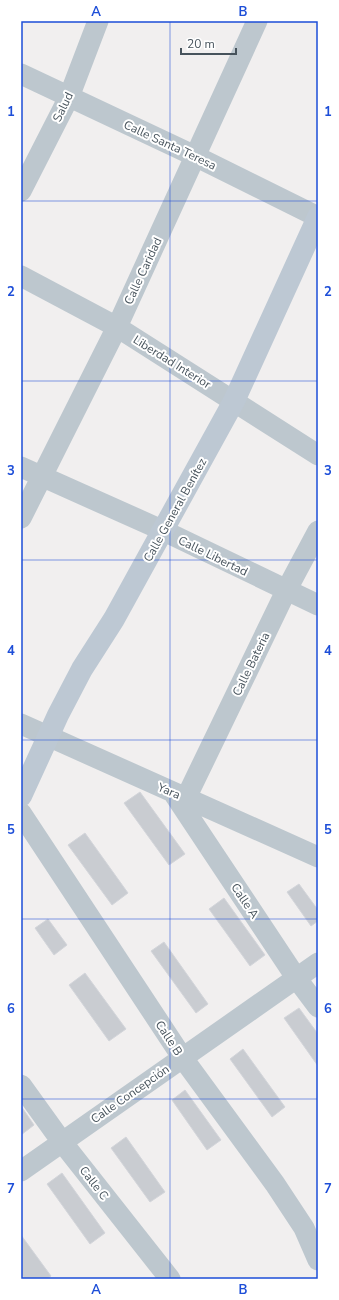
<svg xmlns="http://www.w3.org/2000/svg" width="339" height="1300" viewBox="0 0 339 1300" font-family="'Nunito Sans',sans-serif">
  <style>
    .building { fill: #c9ccd1; stroke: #d3d5da }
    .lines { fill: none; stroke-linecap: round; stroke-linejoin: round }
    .street { stroke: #bdc7ce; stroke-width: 21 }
    .secondary { stroke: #bdc8d3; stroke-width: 22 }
    .grid { fill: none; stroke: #1d4ed8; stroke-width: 1; stroke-opacity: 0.55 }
    .labels { text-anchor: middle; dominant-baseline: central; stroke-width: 4; stroke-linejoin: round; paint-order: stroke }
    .street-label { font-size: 12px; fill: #47535c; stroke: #fff }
    .neatline { fill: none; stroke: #1d4ed8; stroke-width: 1.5 }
    .grid-label { font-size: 13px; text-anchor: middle; font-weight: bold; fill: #1d4ed8 }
  </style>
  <rect width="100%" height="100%" fill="#f1efef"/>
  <path class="building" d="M140 792 185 854 169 865 124 803Z
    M85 833 128 893 112 905 68 845Z
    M299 884 318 910V921L311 926 287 892Z
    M224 898 265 955 250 966 209 909Z
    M48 919 67 945 54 955 35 928Z
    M164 942 208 1004 196 1013 151 951Z
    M85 973 126 1029 109 1041 69 985Z
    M299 1008 318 1034V1066L284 1018Z
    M243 1049 285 1107 272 1117 230 1059Z
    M185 1090 221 1140 207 1150 172 1100Z
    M21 1106 34 1125 21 1135Z
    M126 1137 165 1192 150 1202 111 1148Z
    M62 1173 105 1233 90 1244 47 1184Z
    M21 1235 51 1276 47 1279H25L21 1274Z"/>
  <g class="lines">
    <path class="street" d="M21 74 195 156 318 217
      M21 191 69 97 98 21
      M21 276 117 327 318 455
      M21 467 164 531 318 605
      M21 518 117 327 257 21
      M21 724 318 857
      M174 794 297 979 318 1007
      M186 798 286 591 318 531
      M21 813 182 1057 275 1184 304 1228 318 1260
      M21 1085 62 1142 170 1279
      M21 1171 318 963"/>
    <path class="secondary" d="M21 796 58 715 82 669 114 619 234 401 318 217"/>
  </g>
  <path class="grid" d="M170 21V1279M21 201H318M21 381H318M21 560H318M21 740H318M21 919H318M21 1099H318"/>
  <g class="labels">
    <g class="street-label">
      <text transform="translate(63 107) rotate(-64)">Salud</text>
      <text transform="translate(170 145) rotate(25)">Calle Santa Teresa</text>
      <text transform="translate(143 271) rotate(-65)">Calle Caridad</text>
      <text transform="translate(172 362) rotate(32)">Liberdad Interior</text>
      <text transform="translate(175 510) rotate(-61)">Calle General Benítez</text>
      <text transform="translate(213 556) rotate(26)">Calle Libertad</text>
      <text transform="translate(251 664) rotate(-64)">Calle Bateria</text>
      <text transform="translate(169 791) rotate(23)">Yara</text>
      <text transform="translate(245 901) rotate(56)">Calle A</text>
      <text transform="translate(169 1038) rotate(57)">Calle B</text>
      <text transform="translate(130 1094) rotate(-35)">Calle Concepción</text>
      <text transform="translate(94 1183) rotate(52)">Calle C</text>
    </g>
  </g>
  <rect width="339" height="1300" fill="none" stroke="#ffffff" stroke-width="44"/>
  <path d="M181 48v6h55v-6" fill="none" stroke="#47535c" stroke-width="2"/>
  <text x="187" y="48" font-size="12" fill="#47535c" stroke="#ffffff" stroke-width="3" paint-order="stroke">20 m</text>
  <rect x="22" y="22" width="295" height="1256" class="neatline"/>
  <g class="grid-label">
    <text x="96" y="16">A</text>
    <text x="243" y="16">B</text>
    <text x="11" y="116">1</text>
    <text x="328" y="116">1</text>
    <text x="11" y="296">2</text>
    <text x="328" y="296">2</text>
    <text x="11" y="475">3</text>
    <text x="328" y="475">3</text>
    <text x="11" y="655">4</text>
    <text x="328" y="655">4</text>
    <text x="11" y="834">5</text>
    <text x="328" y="834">5</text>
    <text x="11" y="1013">6</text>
    <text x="328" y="1013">6</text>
    <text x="11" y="1193">7</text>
    <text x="328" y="1193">7</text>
    <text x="96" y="1294">A</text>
    <text x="243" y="1294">B</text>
  </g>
</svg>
